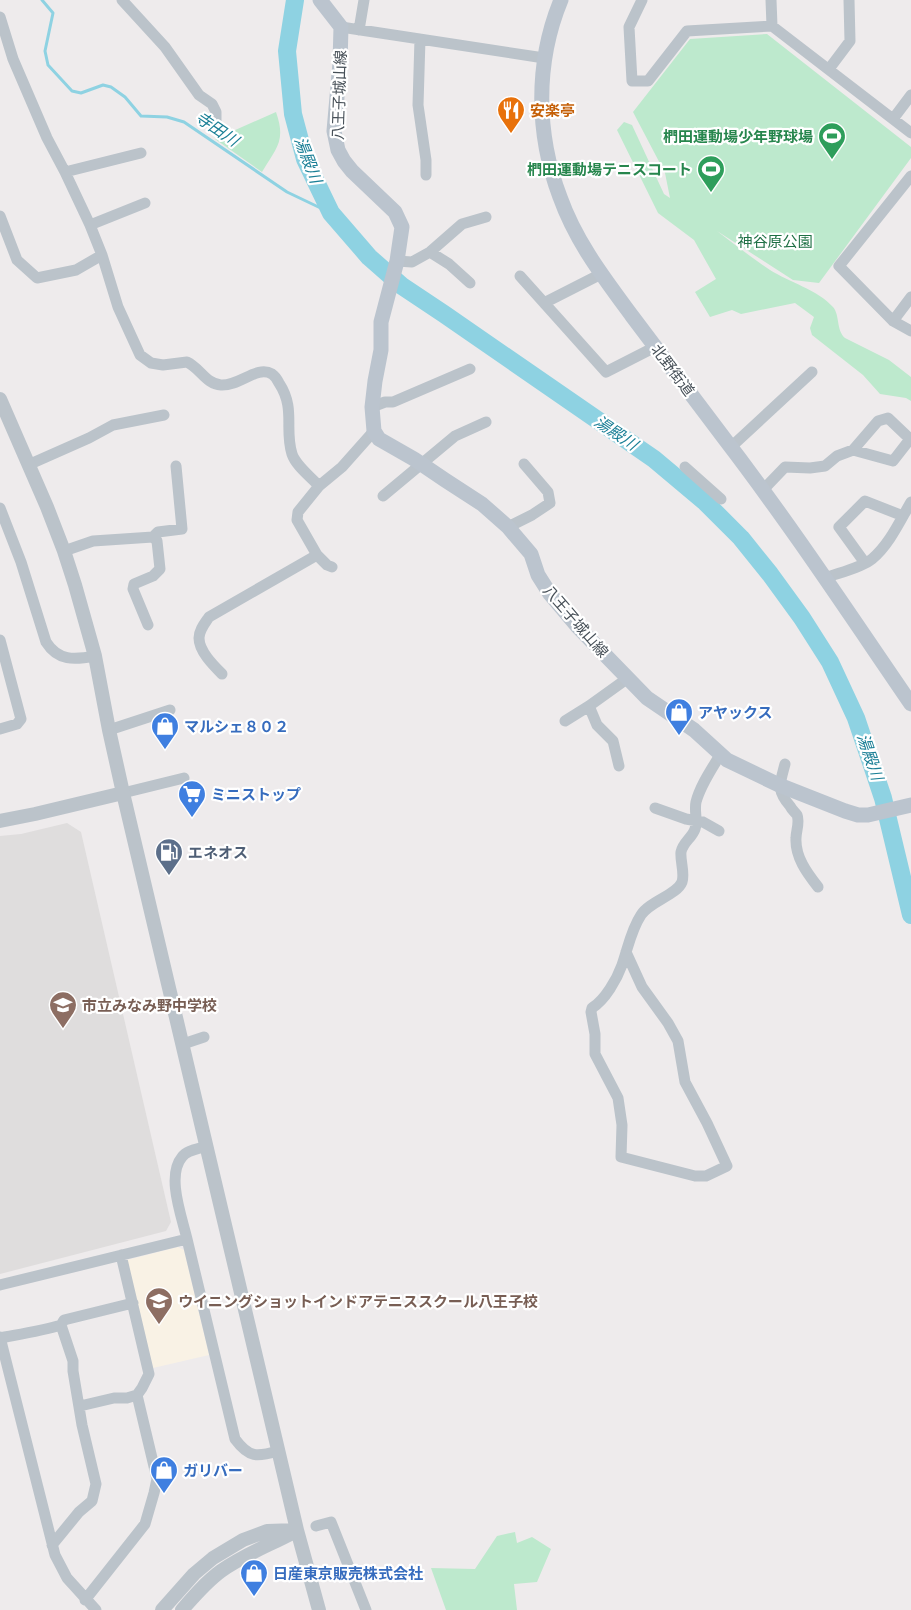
<svg xmlns="http://www.w3.org/2000/svg" width="911" height="1610" viewBox="0 0 911 1610" font-family="Helvetica,'Noto Sans JP',sans-serif">
  <style>
    .commercial { fill: #f9f2e5 }
    .education { fill: #dfdddd }
    .green { fill: #bde9cd }
    .lines { fill: none; stroke-linecap: round; stroke-linejoin: round }
    .stream { stroke: #8ed2e2; stroke-width: 3 }
    .river { stroke: #8ed2e2; stroke-width: 18 }
    .minor { stroke: #bbc3ca; stroke-width: 11 }
    .tertiary { stroke: #bbc3ca; stroke-width: 14 }
    .secondary { stroke: #bbc4ce; stroke-width: 15 }
    .labels { text-anchor: middle; dominant-baseline: central; stroke-width: 4.5; stroke-linejoin: round; paint-order: stroke }
    .street-label { font-size: 15px; fill: #464f57; stroke: #fff }
    .food-label { font-size: 15px; font-weight: bold; fill: #c56008; stroke: #fff; text-anchor: start }
    .leisure-label { font-size: 15px; font-weight: bold; fill: #27864d; stroke: #fff; text-anchor: end }
    .park-label { font-size: 15px; fill: #1f7045; stroke: #fff }
    .shop-label { font-size: 15px; font-weight: bold; fill: #366cbe; stroke: #fff; text-anchor: start }
    .service-label { font-size: 15px; font-weight: bold; fill: #4e5e75; stroke: #fff; text-anchor: start }
    .education-label { font-size: 15px; font-weight: bold; fill: #785e54; stroke: #fff; text-anchor: start }
    .water-label { font-size: 16px; font-style: italic; fill: #1a7f96; stroke: #fff }
  </style>
  <rect width="100%" height="100%" fill="#eeebec"/>
  <path class="commercial" d="M178 1247 184 1250 209 1355 153 1368 127 1260Z"/>
  <path class="education" d="M67 823 81 832 171 1222 166 1231 0 1274V836L21 834Z"/>
  <path class="green" d="M767 34 911 147V158L819 283 793 280 717 231C734 244 752 258 770 270 789 282 818 290 833 307 840 315 836 330 845 338L889 360 911 377V401L906 398 880 394 863 375 812 335 810 328 814 317 795 303 741 314 732 310 710 317 695 292 716 279 694 240 658 213 617 130 624 122 632 125 664 194 670 198 665 173 633 112 690 39Z
    M276 112C286 141 277 147 262 172L215 139Z
    M515 1532 517 1543 532 1537 551 1549 537 1582 514 1584 517 1610H446L431 1568 475 1569 497 1536Z"/>
  <g class="lines">
    <path class="stream" d="M42 0 53 13 45 51 48 65 72 91 81 93 103 85 111 87 125 97 141 116 167 117 184 122 287 192 331 213"/>
    <path class="river" d="M295 0 287 51 293 114 305 159 331 213 369 257 402 286 444 314 654 459 704 501 741 538 770 574 802 618 830 662 856 718 883 798 911 915"/>
    <path class="minor" d="M122 0 165 47 199 95 212 104 216 112V125
      M642 0 629 27 632 81H648L687 31 772 26 911 133
      M771 0 772 26
      M0 17 13 59 47 138 65 172 90 225 102 255 118 307 140 355 151 363 163 365 187 362C200 368 206 384 221 385 240 386 257 365 272 374 275 376 277 379 279 383 296 409 284 429 292 454 296 466 311 477 319 486
      M341 27 544 58
      M359 30 364 0
      M420 39 418 105 426 160V175
      M829 69 850 41 849 0
      M893 119 911 95
      M65 172 141 153
      M911 176 839 266 893 321 911 331
      M0 216 17 260 37 278 76 270 102 255
      M90 225 145 203
      M430 252 449 264 470 283
      M397 261 412 262 430 252 462 224 486 217
      M520 276 606 372 655 347
      M544 303 601 274
      M893 321 911 297
      M372 407 385 402H393L470 369
      M731 447 812 372
      M28 465 89 438 113 425 164 415
      M685 467 721 499
      M763 490 785 467 810 468 825 466 837 456 853 450 893 461 910 439 888 418 878 421 853 450
      M383 496 455 436 486 422
      M0 508 21 562 46 642C58 661 74 660 95 656
      M508 527 532 515 550 503 548 492 524 464
      M64 551 93 541 153 537 158 532 182 529 176 466
      M865 563 839 527 865 501 903 516
      M332 567 327 565 317 555 297 520 298 512 319 486 342 467 374 431
      M825 578C838 573 861 568 872 559 889 545 900 521 911 502
      M148 625 133 589 134 584 153 576 160 569 157 541 153 537
      M0 640 21 719 17 724 0 729
      M222 674C213 665 199 651 199 638 199 630 205 623 209 617L317 555
      M589 706 597 725 613 741 619 766
      M565 721 589 706 628 678
      M109 730 170 710
      M785 764C780 783 776 790 790 806 792 810 795 812 797 815 800 822 796 831 796 838 795 857 807 873 818 887
      M123 793 184 778
      M655 808 686 819 703 822 719 831
      M626 952 642 987 668 1023 678 1041 685 1082 707 1123 727 1166 706 1176H695L621 1157 622 1125 618 1098 595 1054V1034L591 1012 592 1008C605 1000 617 979 622 965 628 948 631 930 641 915 650 901 677 895 682 882 685 873 680 861 681 852 683 842 692 838 695 829 698 821 694 811 696 802 700 786 711 770 720 755
      M183 1044 204 1037
      M187 1239 235 1439C249 1458 257 1457 278 1451
      M0 1285 187 1239C182 1217 166 1176 182 1157 187 1150 198 1149 207 1146
      M0 1337 55 1555 67 1578 96 1610
      M0 1338C21 1334 41 1331 61 1325L64 1320 133 1303
      M80 1406 114 1398H127L137 1395
      M316 1526 331 1522 366 1610
      M52 1545 79 1512 92 1501 96 1484 82 1425 73 1371V1361L61 1325
      M85 1600 145 1524 154 1493 157 1479 137 1395 142 1388 149 1374 121 1255"/>
    <path class="tertiary" d="M0 399 47 507 64 551 75 585 95 656 109 730 123 793 297 1530 319 1610
      M0 821 35 814 123 793
      M162 1610 194 1574 213 1558 243 1540 267 1531 297 1530
      M182 1610C194 1596 206 1582 221 1571 243 1555 270 1545 294 1532"/>
    <path class="secondary" d="M320 0 341 27 340 63 334 131 338 150 344 161 352 171 395 212 402 227 397 261 381 322V350L375 381 372 407 374 431 379 439 414 459 445 480 482 504 508 527 531 554 538 575 550 594 577 626 647 698 694 730 727 760 779 785 845 811 858 815H868L911 805
      M561 0C535 63 536 134 560 197 576 242 604 278 632 316 663 357 693 397 724 438 790 524 850 615 911 704"/>
  </g>
  <defs>
    <g id="restaurant-pin" transform="scale(1.4375)"><path d="M0 17L-7.5 6A9.5 9.5 0 1 1 7.5 6Z" fill="#e8710a" stroke="#fff"/><path d="M-5-6h1v4h1v-4h1v4h1v-4h1v5L-1.5 .5V6h-2V.5L-5-1ZM5-6V6H3V1.5H1.5Q1.5-4 5-6Z" fill="#fff"/></g>
    <g id="stadium-pin" transform="scale(1.4375)"><path d="M0 17L-7.5 6A9.5 9.5 0 1 1 7.5 6Z" fill="#2e9e5b" stroke="#fff"/><path d="M0-5a6.5 5 0 1 0 0 10a6.5 5 0 1 0 0-10ZM-3.5-1.8h7v3.6h-7Z" fill="#fff"/></g>
    <g id="shop-pin" transform="scale(1.4375)"><path d="M0 17L-7.5 6A9.5 9.5 0 1 1 7.5 6Z" fill="#3f7fe0" stroke="#fff"/><path d="M-5-2.5h2.3a2.7 3.5 0 0 1 5.4 0H5L5.5 6h-11ZM-1.5-2.5h3a1.5 2.3 0 0 0-3 0Z" fill="#fff"/></g>
    <g id="supermarket-pin" transform="scale(1.4375)"><path d="M0 17L-7.5 6A9.5 9.5 0 1 1 7.5 6Z" fill="#3f7fe0" stroke="#fff"/><path d="M-6-5.5h2.5l.6 2H6L4.5 2H-2.5L-4.4-4H-6ZM-1.5 3.2a1.3 1.3 0 1 0 .1 0ZM3 3.2a1.3 1.3 0 1 0 .1 0Z" fill="#fff"/></g>
    <g id="fuel-pin" transform="scale(1.4375)"><path d="M0 17L-7.5 6A9.5 9.5 0 1 1 7.5 6Z" fill="#5c6f8a" stroke="#fff"/><path d="M-5.5-6h7V0h2V4h1.3V-2.5L3-4.5l.8-.8L6-3V5H2.5V1h-1V6h-7ZM-4.2-4.7v3.2H.2V-4.7Z" fill="#fff"/></g>
    <g id="school-pin" transform="scale(1.4375)"><path d="M0 17L-7.5 6A9.5 9.5 0 1 1 7.5 6Z" fill="#8d6e63" stroke="#fff"/><path d="M0-5L7-2L0 1L-7-2ZM-4 1L0 2.5L4 1V4Q0 6-4 4Z" fill="#fff"/></g>
  </defs>
  <g fill-rule="evenodd">
    <use href="#restaurant-pin" x="511" y="110"/>
    <use href="#stadium-pin" x="832" y="136"/>
    <use href="#stadium-pin" x="711" y="169"/>
    <use href="#shop-pin" x="679" y="712"/>
    <use href="#shop-pin" x="165" y="726"/>
    <use href="#supermarket-pin" x="192" y="794"/>
    <use href="#fuel-pin" x="169" y="852"/>
    <use href="#school-pin" x="63" y="1005"/>
    <use href="#school-pin" x="159" y="1301"/>
    <use href="#shop-pin" x="164" y="1470"/>
    <use href="#shop-pin" x="254" y="1573"/>
  </g>
  <g class="labels">
    <g class="street-label">
      <text transform="translate(339 95) rotate(-88)">八王子城山線</text>
      <text transform="translate(673 370) rotate(53)">北野街道</text>
      <text transform="translate(576 621) rotate(49)">八王子城山線</text>
    </g>
    <g class="food-label">
      <text x="530" y="110">安楽亭</text>
    </g>
    <g class="leisure-label">
      <text x="813" y="136">椚田運動場少年野球場</text>
      <text x="692" y="169">椚田運動場テニスコート</text>
    </g>
    <g class="park-label">
      <text x="775" y="241">神谷原公園</text>
    </g>
    <g class="shop-label">
      <text x="698" y="712">アヤックス</text>
      <text x="184" y="726">マルシェ８０２</text>
      <text x="211" y="794">ミニストップ</text>
      <text x="183" y="1470">ガリバー</text>
      <text x="273" y="1573">日産東京販売株式会社</text>
    </g>
    <g class="service-label">
      <text x="188" y="852">エネオス</text>
    </g>
    <g class="education-label">
      <text x="82" y="1005">市立みなみ野中学校</text>
      <text x="178" y="1301">ウイニングショットインドアテニススクール八王子校</text>
    </g>
    <g class="water-label">
      <text transform="translate(217 129) rotate(34)">寺田川</text>
      <text transform="translate(308 160) rotate(69)">湯殿川</text>
      <text transform="translate(616 433) rotate(34)">湯殿川</text>
      <text transform="translate(870 757) rotate(71)">湯殿川</text>
    </g>
  </g>
</svg>
